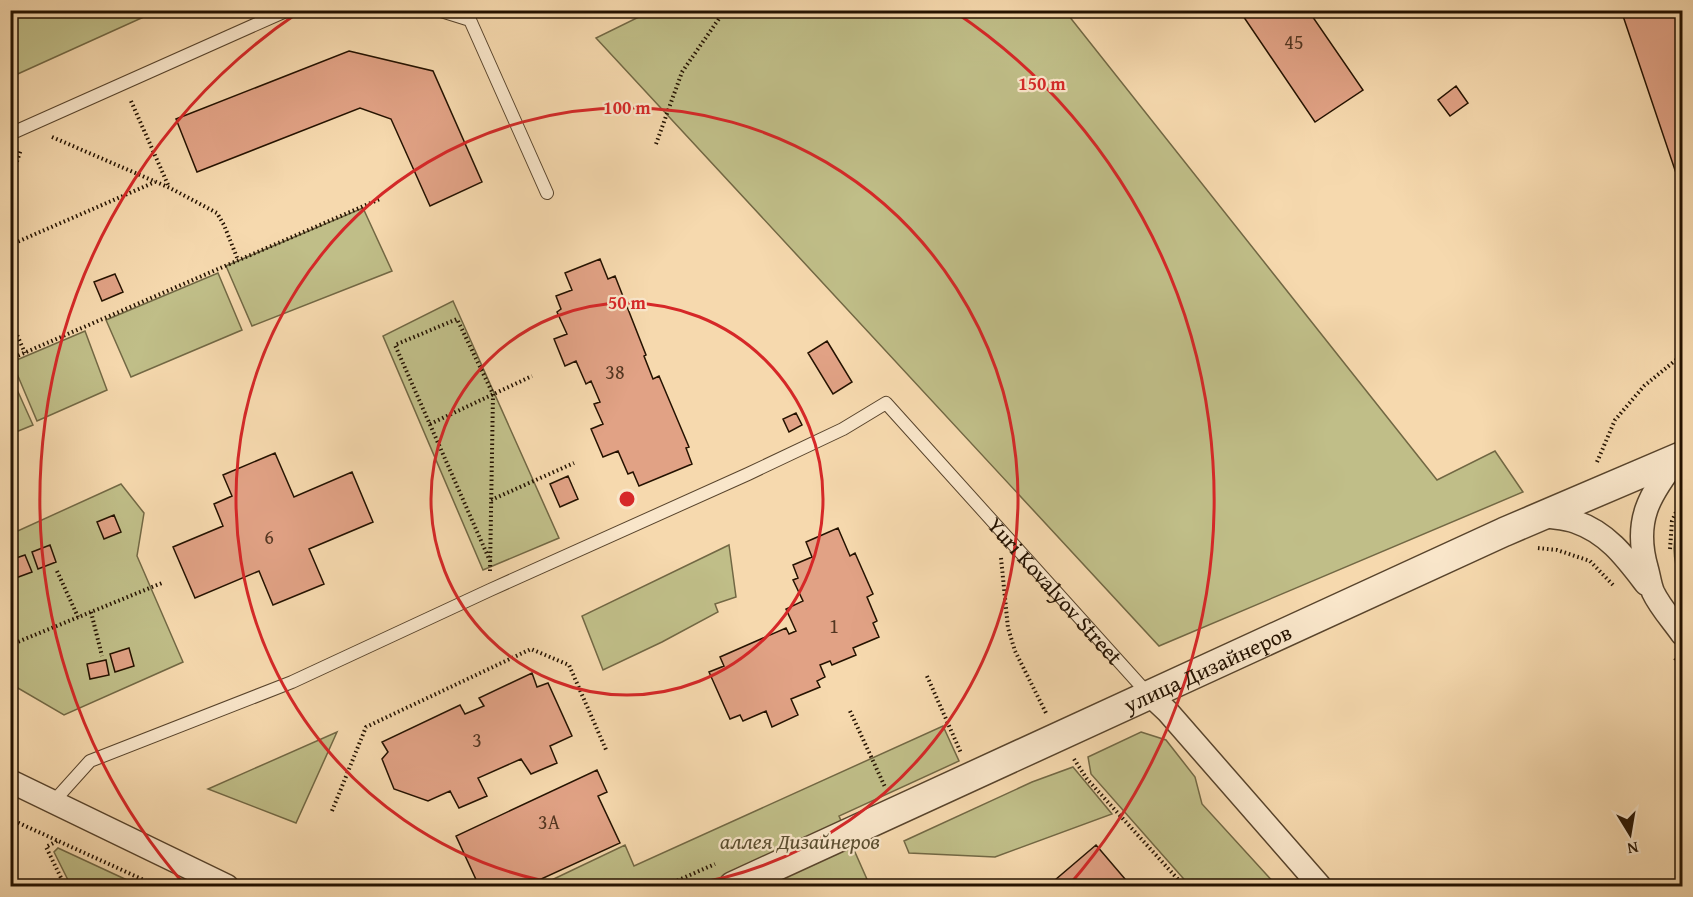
<svg xmlns="http://www.w3.org/2000/svg" width="1693" height="897" viewBox="0 0 1693 897" font-family="'Gentium Book Plus',serif">
  <style>
    .green { fill: #c0be88; stroke: #726844; stroke-width: 1.5 }
    .building { fill: #e1a285; stroke: #241200; stroke-width: 1.5 }
    .lines { fill: none; stroke-linecap: round; stroke-linejoin: round }
    .service-casing { stroke: #58442c; stroke-width: 14 }
    .minor-casing { stroke: #58442c; stroke-width: 25 }
    .tertiary-casing { stroke: #58442c; stroke-width: 31 }
    .path { stroke: #241200; stroke-width: 4; stroke-dasharray: 1.5 3; stroke-linecap: butt }
    .service { stroke: #f9e6ca; stroke-width: 12 }
    .minor { stroke: #f9e6ca; stroke-width: 22 }
    .tertiary { stroke: #f9e6ca; stroke-width: 28 }
    .ring { fill: none; stroke: #d62828; stroke-width: 3 }
    .labels { text-anchor: middle; dominant-baseline: central; stroke-width: 4.5; stroke-linejoin: round; paint-order: stroke }
    .number-label { font-size: 20px; fill: #533621 }
    .street-label { font-size: 22px; fill: #241200; stroke: #f9e6ca }
    .park-label { font-size: 22px; font-style: italic; fill: #5b4e30; stroke: #f9e6ca }
    .centre { fill: #d62828; stroke: #f9e6ca; stroke-width: 3 }
    .ring-label { font-size: 18px; text-anchor: middle; font-weight: bold; fill: #d62828; stroke: #f9e6ca; stroke-width: 4.5; stroke-linejoin: round; paint-order: stroke }
  </style>
  <rect width="100%" height="100%" fill="#f6d9ae"/>
  <filter id="stains"><feTurbulence type="fractalNoise" baseFrequency=".00333" numOctaves="4"/><feColorMatrix values="0 0 0 0 .2 0 0 0 0 .09 0 0 0 0 .02 0 0 0 .5 -.17"/></filter>
  <radialGradient id="worn" r=".72"><stop offset=".6" stop-color="#630" stop-opacity="0"/><stop offset="1" stop-color="#630" stop-opacity=".3"/></radialGradient>
  <path class="green" d="M11 10H157V11L11 77Z
    M653 10 1065 11 1437 480 1495 451 1523 492 1159 646 596 38Z
    M363 208 392 271 252 326 226 266Z
    M218 273 242 330 131 377 106 320Z
    M453 301 559 538 483 570 383 336Z
    M85 331 107 390 37 421 12 362Z
    M10 374 33 425 11 434H10Z
    M121 484 144 513 137 556 183 662 64 715 11 684V534Z
    M1682 510V587C1671 555 1672 541 1682 510Z
    M729 545 736 597 715 604 718 612 662 642 603 670 582 616Z
    M943 726 959 761 839 816 870 886H539L625 845 634 866Z
    M337 732 296 823 208 789Z
    M1141 732 1166 740 1195 777 1202 804 1277 886H1190L1091 774 1088 757Z
    M1073 767 1112 814 995 857 909 853 904 841 1032 782Z
    M58 848 140 886H71L54 852Z"/>
  <path class="building" d="M1239 10H1308L1363 90 1315 122Z
    M1621 10H1673L1682 40V177L1678 179Z
    M349 51 433 71 482 182 430 206 391 119 360 108 197 172 176 119Z
    M1456 86 1468 103 1450 116 1438 100Z
    M600 259 608 279 615 276 646 355 644 356 653 379 659 376 689 447 686 448 692 464 639 486 633 472 628 474 618 451 603 457 591 429 603 424 594 404 600 402 591 381 586 384 576 361 565 366 554 339 567 334 557 312 561 309 556 296 572 290 565 273Z
    M115 274 123 292 102 301 94 282Z
    M827 341 852 382 833 394 808 353Z
    M796 413 802 425 789 432 783 419Z
    M275 453 294 497 352 472 373 522 309 549 324 584 273 605 259 571 195 598 173 547 223 526 214 504 232 496 223 475Z
    M568 476 578 499 560 507 550 484Z
    M114 515 121 532 104 539 97 522Z
    M838 528 850 556 855 553 873 594 867 597 877 621 873 623 879 637 853 648 856 655 832 665 830 661 820 665 825 677 817 681 820 687 791 699 798 715 772 727 766 711 743 721 740 715 730 719 709 672 724 666 720 657 786 628 789 634 796 631 786 609 803 601 793 580 798 578 793 565 812 557 806 542Z
    M50 545 56 562 38 569 32 552Z
    M25 555 32 572 13 579 10 571V560Z
    M129 648 134 666 115 672 110 654Z
    M106 660 109 675 90 679 87 664Z
    M532 673 537 687 548 683 572 736 550 746 557 763 531 774 521 759 478 778 487 796 459 808 450 791 428 801 394 789 382 759 388 752 382 742 460 705 465 714 484 706 479 698Z
    M597 770 607 792 598 796 620 843 526 886H479L456 836Z
    M1096 845 1131 886H1048Z"/>
  <g class="lines">
    <g class="service-casing">
      <g id="service">
        <path d="M438 10 470 20 547 193"/>
        <path d="M10 134 288 10"/>
        <path id="s1" d="M54 801 90 761 292 682 490 590 748 474 843 429 886 403 1150 696"/>
      </g>
    </g>
    <g class="minor-casing">
      <path id="minor" d="M1678 458C1649 495 1633 521 1647 569 1649 576 1650 585 1653 592 1660 607 1673 621 1682 634
        M1544 516C1554 518 1566 518 1576 522 1608 533 1626 558 1646 584
        M1151 696 1168 712 1320 886
        M10 781 227 886"/>
    </g>
    <g class="tertiary-casing">
      <g id="tertiary">
        <path id="s2" d="M733 886 1504 532 1682 456"/>
      </g>
    </g>
    <path class="path" d="M131 101 169 187
      M52 137 170 188 217 213 224 225 238 260
      M656 144 682 72 725 10
      M10 183 21 149
      M10 245 155 182
      M10 319 25 353
      M10 359 380 199
      M430 424 532 376
      M1597 462 1615 420 1644 386 1682 355
      M491 500 574 463
      M1538 548 1557 550 1590 561 1614 586
      M1670 549 1672 521 1682 499
      M1001 558 1008 628 1015 651 1046 713
      M57 571 78 617
      M490 571 493 394 457 319 395 345 490 561
      M91 612 102 656
      M10 645 162 583
      M1675 658 1682 667
      M927 676 961 753
      M850 711 885 787
      M1074 759 1087 779 1184 886
      M332 811 366 727 531 649 569 665 607 752
      M10 819 157 886
      M10 834 17 822
      M57 841 46 847 65 886
      M665 886 715 864"/>
    <use href="#service" class="service"/>
    <use href="#minor" class="minor"/>
    <use href="#tertiary" class="tertiary"/>
  </g>
  <g class="ring">
    <circle cx="627" cy="499" r="196"/>
    <path d="M573 886A391 391 0 1 1 681 886"/>
    <path d="M184 884A587 587 0 0 1 299 12M955 12A587 587 0 0 1 1070 884"/>
  </g>
  <g class="labels">
    <g class="number-label">
      <text x="1294" y="41">45</text>
      <text x="615" y="371">38</text>
      <text x="269" y="536">6</text>
      <text x="834" y="625">1</text>
      <text x="477" y="739">3</text>
      <text x="549" y="821">3А</text>
    </g>
    <g class="street-label">
      <text stroke="none"><textPath href="#s1" startOffset="1180">Yuri Kovalyov Street</textPath></text>
      <text stroke="none"><textPath href="#s2" startOffset="522">улица Дизайнеров</textPath></text>
    </g>
    <g class="park-label">
      <text x="800" y="841">аллея Дизайнеров</text>
    </g>
  </g>
  <circle cx="627" cy="499" r="9" class="centre"/>
  <g class="ring-label">
    <text x="1042" y="90">150 m</text>
    <text x="627" y="114">100 m</text>
    <text x="627" y="309">50 m</text>
  </g>
  <rect width="1693" height="897" fill="none" stroke="#f6d9ae" stroke-width="36"/>
  <rect x="12" y="12" width="1669" height="873" fill="none" stroke="#241200" stroke-width="3"/>
  <rect x="18" y="18" width="1657" height="861" fill="none" stroke="#241200" stroke-width="1.5"/>
  <g transform="translate(1630 834) rotate(169)" stroke="#f9e6ca" stroke-width="4.5" paint-order="stroke">
  <path d="M0-4.5L10 22L0 15L-10 22Z" fill="#241200"/>
  <text y="-9" font-size="16" font-weight="bold" text-anchor="middle" fill="#241200">N</text>
  </g>
  <rect width="100%" height="100%" filter="url(#stains)"/>
  <rect width="100%" height="100%" fill="url(#worn)"/>
</svg>
